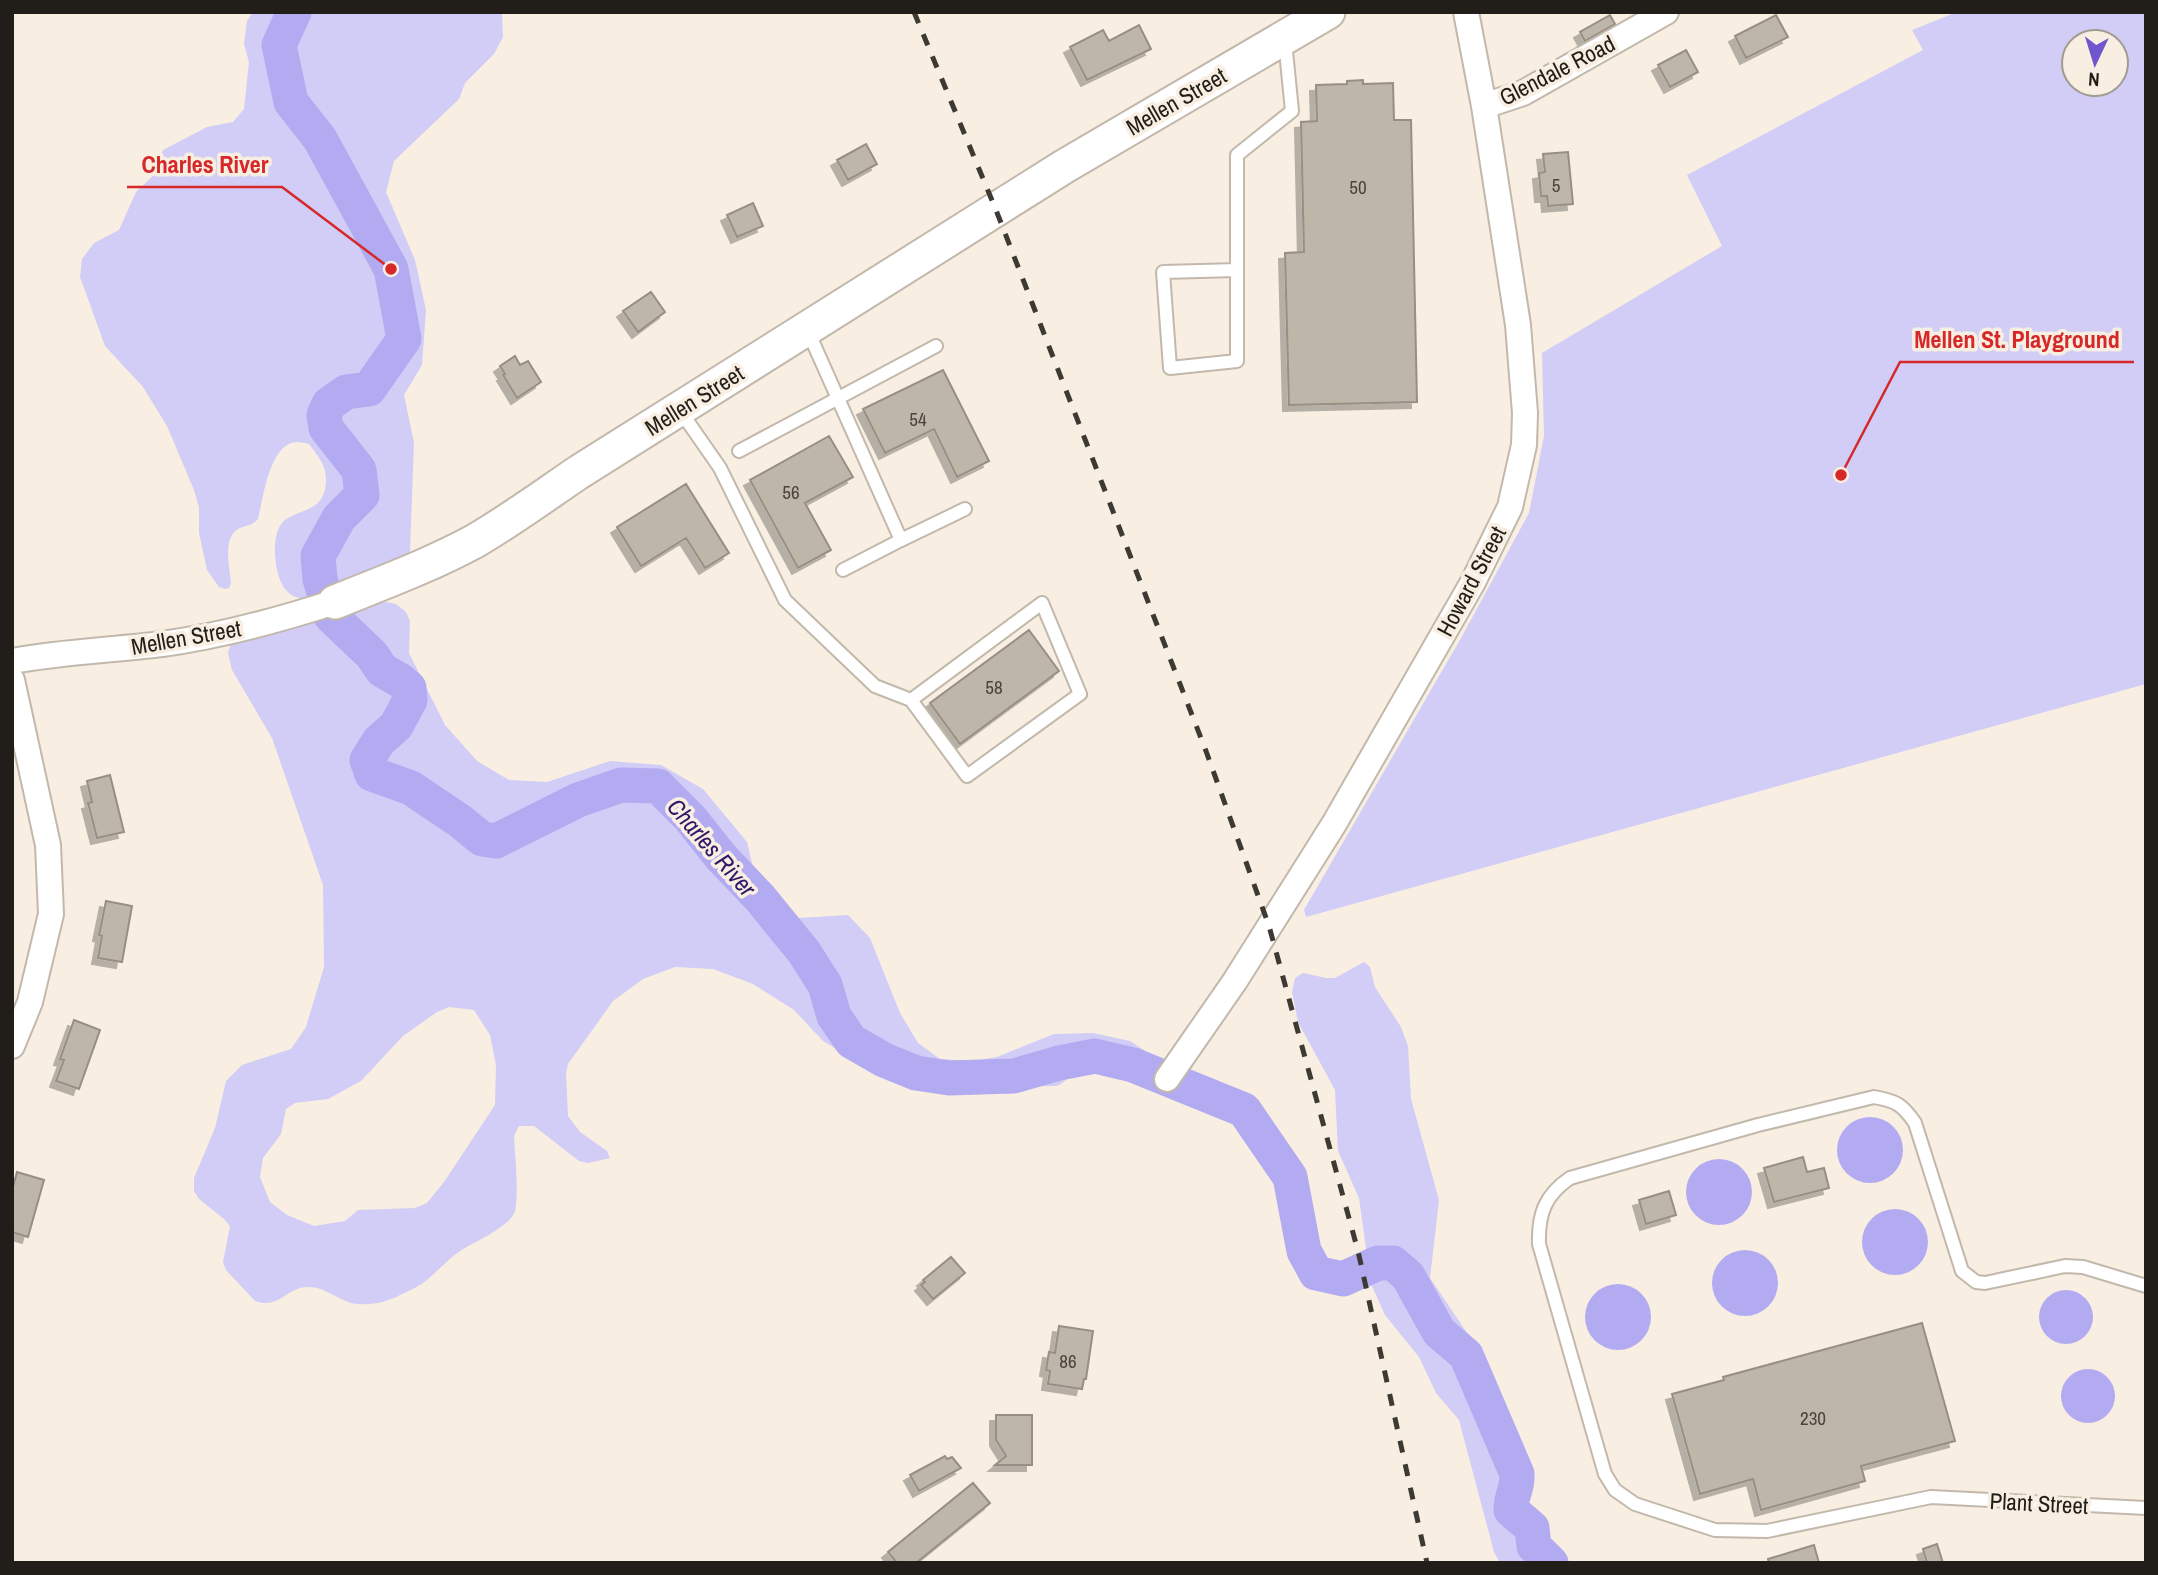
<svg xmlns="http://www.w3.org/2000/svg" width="2158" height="1575" viewBox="0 0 2158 1575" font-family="'Archivo Narrow',sans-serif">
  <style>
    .green { fill: #d1cdf6; fill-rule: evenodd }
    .water { fill: #b3abf1 }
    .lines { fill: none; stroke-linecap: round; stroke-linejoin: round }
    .river { stroke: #b3abf1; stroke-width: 35 }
    .building { fill: #bfb6aa; stroke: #988f84; stroke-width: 2; filter: url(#shadow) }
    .lane-casing { stroke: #c2b8ac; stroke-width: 16 }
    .street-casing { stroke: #c2b8ac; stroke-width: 28 }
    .secondary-casing { stroke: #c2b8ac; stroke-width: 37 }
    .lane { stroke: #fff; stroke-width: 12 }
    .street { stroke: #fff; stroke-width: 24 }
    .secondary { stroke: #fff; stroke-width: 33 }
    .rail { stroke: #3d3933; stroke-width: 5; stroke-dasharray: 12 12; stroke-linecap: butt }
    .labels { text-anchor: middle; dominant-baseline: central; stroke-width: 7; stroke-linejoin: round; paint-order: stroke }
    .number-label { font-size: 19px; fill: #48443d }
    .street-label { font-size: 23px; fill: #211e19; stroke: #f8eee1 }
    .water-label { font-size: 24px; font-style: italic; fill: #2f1867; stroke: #f8eee1 }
    .leader { fill: none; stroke: #d62828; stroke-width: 2.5 }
    .callout-dot { fill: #d62828; stroke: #f8eee1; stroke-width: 2.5 }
    .callout-label { font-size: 24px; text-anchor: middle; font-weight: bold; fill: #d62828; stroke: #f8eee1; stroke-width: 7; stroke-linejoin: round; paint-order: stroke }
  </style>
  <defs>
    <filter id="shadow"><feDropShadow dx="-6" dy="6" stdDeviation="0" flood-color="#0004"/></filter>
  </defs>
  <rect width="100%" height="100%" fill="#f8eee1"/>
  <path class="green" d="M253 12H502L503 37 494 54 465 83 459 99 394 161 386 192 415 260 426 310 422 365 404 395 414 443 410 552 405 560 321 597C308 599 295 601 286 590 274 577 269 532 285 520 302 508 324 512 326 482 327 466 318 456 309 444 305 443 301 442 297 442 270 442 263 498 258 519 252 526 246 525 238 529 222 539 230 568 231 583L229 588 225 589 219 587 207 570 199 533V507L194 490 167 426 143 387 105 346 80 277 82 259 94 243 119 230 136 192 155 174 163 150 207 127 233 122 244 109 249 62 244 44 247 21Z
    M1957 12H2146V684L1306 917 1304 910 1461 638 1529 513 1544 436 1542 353 1722 246 1687 175 1923 50 1912 30ZM2074 42H2116V84H2074Z
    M376 600 396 604 406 612 410 621 409 653 445 725 477 761 509 780 547 782 610 761 661 765 703 789 747 842 756 880 778 906 798 918 848 915 870 938 900 1013 918 1043 940 1059 973 1061 997 1057 1054 1034 1093 1033 1130 1041 1150 1054 1152 1062 1151 1068C1128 1080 1102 1061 1079 1069 1069 1073 1067 1082 1057 1086L944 1087 919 1086 867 1067 823 1041 794 1010 753 984 713 969 675 967 643 979 613 1001 568 1064 566 1073 568 1116 580 1132 607 1151 610 1158 588 1163 579 1161 534 1126H519L514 1136C515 1154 519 1195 515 1211 510 1227 474 1242 460 1251 448 1259 439 1270 428 1279 420 1286 409 1291 400 1295 387 1302 373 1305 359 1304 341 1304 328 1287 309 1287 287 1286 280 1310 255 1301L226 1270 223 1262 230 1226 224 1219 199 1199 194 1191V1178L215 1128 226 1081 242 1065 291 1049 306 1027 324 967 323 885 272 738 232 670 228 653 231 643ZM449 1007 474 1010 490 1035 496 1065 495 1105 444 1182 427 1203 415 1208 358 1210 345 1221 314 1226 287 1215 270 1202 260 1177 263 1158 281 1134 286 1109 295 1103 328 1099 361 1081 403 1036 437 1012Z
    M1364 962 1370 967 1375 987 1401 1027 1408 1046 1411 1099 1439 1200 1430 1278 1480 1352 1522 1531 1543 1563H1500L1494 1552 1459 1420 1436 1393 1419 1357 1385 1315 1371 1284 1359 1198 1338 1151 1335 1090 1298 1022 1292 992 1295 978 1303 973 1326 978H1335Z"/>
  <path class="water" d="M1837 1150a33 33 0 1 1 66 0a33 33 0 1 1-66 0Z
    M1686 1192a33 33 0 1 1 66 0a33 33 0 1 1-66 0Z
    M1862 1242a33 33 0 1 1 66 0a33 33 0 1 1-66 0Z
    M1712 1283a33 33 0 1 1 66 0a33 33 0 1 1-66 0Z
    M1585 1317a33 33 0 1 1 66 0a33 33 0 1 1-66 0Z
    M2039 1317a27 27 0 1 1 54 0a27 27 0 1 1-54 0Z
    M2061 1396a27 27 0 1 1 54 0a27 27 0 1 1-54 0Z"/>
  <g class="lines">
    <path class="river" d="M294 12 279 45 291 102 320 139 391 269 404 339 369 389 346 392 329 404 324 415 326 428 359 470 362 495 339 518 318 556 320 579 331 616 372 655 382 670 401 681 409 688 410 700 396 726 379 741 367 760 372 774 411 788 460 821 482 839 496 841 578 800 621 785 658 786 690 818 721 857 760 898 804 952 825 985 834 1016 851 1041 884 1060 916 1073 949 1078 1014 1076 1059 1063 1095 1056 1133 1065 1244 1110 1290 1177 1304 1251 1316 1273 1343 1279 1378 1263H1393L1408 1276 1439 1332 1466 1355 1517 1474C1518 1490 1511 1493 1511 1510L1532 1528 1534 1546 1551 1563"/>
  </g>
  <path class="building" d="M1610 15 1615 24 1585 41 1580 32Z
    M1776 15 1788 37 1746 58 1735 36Z
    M1139 25 1151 49 1087 80 1070 47 1103 30 1109 41Z
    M1686 50 1698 72 1670 87 1658 65Z
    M1363 80V84L1393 83 1394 120H1411L1417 402 1289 405 1285 253 1304 252 1301 122 1317 121 1316 85 1347 84V81Z
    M866 144 877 164 848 180 837 160Z
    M1568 152 1573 204 1548 206 1547 196H1541L1539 173 1545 172 1543 154Z
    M753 203 763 226 737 237 727 215Z
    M651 292 665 312 638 332 623 311Z
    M515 356 520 365 528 361 541 382 517 398 503 375 505 374 500 366Z
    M943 370 989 461 957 477 934 429 885 453 863 409Z
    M829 436 853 477 805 503 831 550 798 568 750 480Z
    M686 484 729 553 705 568 686 538 641 566 617 527Z
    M1029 630 1059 671 960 744 930 703Z
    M110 775 124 832 97 838 88 803 92 802 87 781Z
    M106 901 132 906 122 962 98 958 102 936 99 935Z
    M74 1020 100 1030 79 1089 56 1081 64 1060 60 1059Z
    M1803 1157 1807 1172 1824 1168 1829 1188 1774 1202 1764 1168Z
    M17 1172 44 1180 28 1237 12 1232V1191Z
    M1669 1191 1676 1215 1646 1224 1639 1200Z
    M951 1257 965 1273 933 1299 921 1285 925 1282 923 1280Z
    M1922 1323 1955 1441 1861 1466 1865 1481 1761 1510 1753 1479 1700 1494 1672 1394 1724 1380 1723 1377Z
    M1059 1326 1093 1331 1086 1379H1084L1082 1389 1048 1384 1050 1371 1046 1370 1049 1352 1055 1353Z
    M996 1415H1032V1465H995L1006 1456 996 1440Z
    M945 1456 947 1459 952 1457 961 1468 919 1491 910 1475Z
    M973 1483 990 1503 916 1563H897L888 1552Z
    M1937 1544 1943 1563H1927L1923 1549Z
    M1814 1545 1819 1563H1769L1768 1559Z"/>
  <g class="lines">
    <g class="lane-casing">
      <path id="lane" d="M1237 270 1163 272 1170 368 1237 361V155L1292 111 1285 41
        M807 329 901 540 843 570
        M679 409 720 468 785 600 875 686 911 700 1042 603 1080 694 967 776 911 700
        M739 451 936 346
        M901 540 965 509
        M2146 1286 2083 1267 2065 1266 1985 1283 1976 1282 1962 1271 1915 1123C1902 1104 1896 1101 1874 1097L1758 1125 1570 1178C1545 1195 1538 1214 1539 1244L1605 1474 1615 1490 1635 1504 1715 1530 1767 1531 1931 1497 2146 1508"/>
    </g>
    <g class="street-casing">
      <path id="street" d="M1484 106 1523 93 1666 12
        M12 661C62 652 112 650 162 644 221 636 279 620 335 602
        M12 680 48 845 51 914 30 1002 12 1046
        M1167 1079 1235 981 1334 824 1473 582 1510 507 1524 445 1525 413 1518 325 1484 106 1466 12"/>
    </g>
    <g class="secondary-casing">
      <path id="secondary" d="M335 602C382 583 431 565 475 541 511 520 545 495 579 472L1065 166 1328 12"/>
    </g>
    <use href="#lane" class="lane"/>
    <use href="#street" class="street"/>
    <use href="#secondary" class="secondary"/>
    <path class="rail" d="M914 12 996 210 1206 751 1269 926 1358 1251 1427 1563"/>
  </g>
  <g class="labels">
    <g class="number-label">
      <text x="1556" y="185">5</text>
      <text x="1358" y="187">50</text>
      <text x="918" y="419">54</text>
      <text x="791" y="492">56</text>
      <text x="994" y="687">58</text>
      <text x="1068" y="1361">86</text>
      <text x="1813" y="1418">230</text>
    </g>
    <g class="street-label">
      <text transform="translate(1557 70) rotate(-27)">Glendale Road</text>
      <text transform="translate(1176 101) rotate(-30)">Mellen Street</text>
      <text transform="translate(694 400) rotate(-32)">Mellen Street</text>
      <text transform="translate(1471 581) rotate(-62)">Howard Street</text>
      <text transform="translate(186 637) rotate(-10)">Mellen Street</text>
      <text transform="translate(2039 1503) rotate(3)">Plant Street</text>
    </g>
    <g class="water-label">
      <text transform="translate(712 847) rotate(49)">Charles River</text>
    </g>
  </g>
  <path class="leader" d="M391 269L282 187H127M1841 475L1900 362H2134"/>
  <g class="callout-dot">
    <circle cx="391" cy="269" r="7"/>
    <circle cx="1841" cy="475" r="7"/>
  </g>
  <g class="callout-label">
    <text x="205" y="173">Charles River</text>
    <text x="2017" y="348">Mellen St. Playground</text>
  </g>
  <rect width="2158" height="1575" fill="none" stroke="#211e19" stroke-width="28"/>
  <g transform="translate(2095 63) rotate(184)"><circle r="33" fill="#f8eee1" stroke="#a29b91" stroke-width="2"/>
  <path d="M0-5L12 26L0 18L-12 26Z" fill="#7055cf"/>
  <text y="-10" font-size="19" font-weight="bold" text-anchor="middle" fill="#211e19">N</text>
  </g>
</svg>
